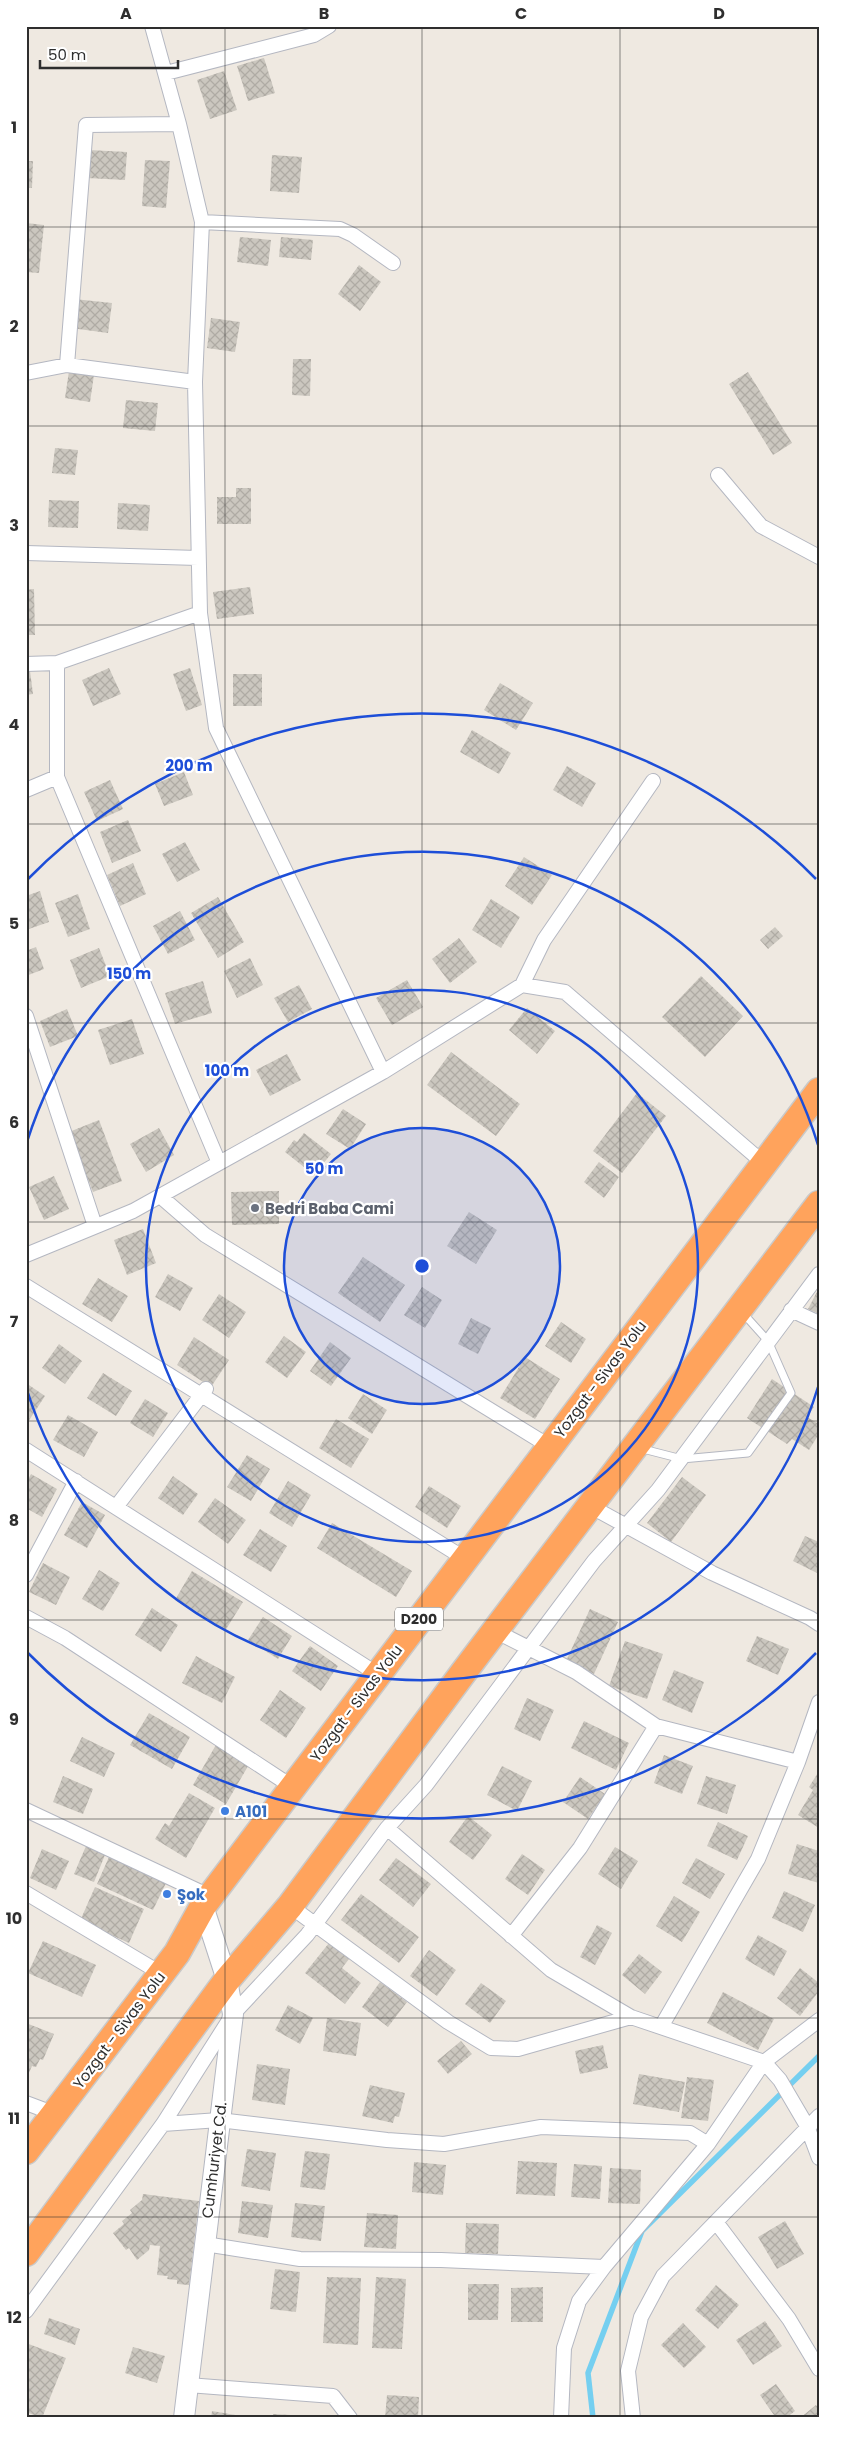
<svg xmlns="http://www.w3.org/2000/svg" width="845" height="2444" viewBox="0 0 845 2444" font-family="Poppins,sans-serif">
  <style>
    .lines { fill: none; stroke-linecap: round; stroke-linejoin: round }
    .stream { stroke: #75cff0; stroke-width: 5.5 }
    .building { fill: url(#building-cross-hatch) }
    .lane-casing { stroke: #b4b7c1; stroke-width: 9 }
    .street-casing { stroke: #b4b7c1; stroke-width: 16 }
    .secondary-casing { stroke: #b4b7c1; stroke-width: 22 }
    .highway-casing { stroke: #c9c9c9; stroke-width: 29 }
    .lane { stroke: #fff; stroke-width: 7 }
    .street { stroke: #fff; stroke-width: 14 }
    .secondary { stroke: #fff; stroke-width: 20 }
    .highway { stroke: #ffa35c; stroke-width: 26 }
    .grid { fill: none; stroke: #2e2e2e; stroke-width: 1; stroke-opacity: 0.55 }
    .ring { fill: none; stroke: #1d4ed8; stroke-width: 2.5 }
    .worship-dot { fill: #6b7280; stroke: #fff; stroke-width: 2 }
    .shop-dot { fill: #3f7fe0; stroke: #fff; stroke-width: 2 }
    .labels { text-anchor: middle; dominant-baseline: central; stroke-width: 4.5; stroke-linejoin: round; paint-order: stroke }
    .shield { fill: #fff; stroke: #6d6d6d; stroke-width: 1 }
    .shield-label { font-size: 14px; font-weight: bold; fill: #2e2e2e }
    .worship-label { font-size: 15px; font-weight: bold; fill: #5b616d; stroke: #fff; text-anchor: start }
    .street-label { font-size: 15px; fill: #2e2e2e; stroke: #fff }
    .shop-label { font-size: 15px; font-weight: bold; fill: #366cbe; stroke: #fff; text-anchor: start }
    .centre { fill: #1d4ed8; stroke: #fff; stroke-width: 2.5 }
    .ring-label { font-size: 15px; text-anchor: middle; font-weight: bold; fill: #1d4ed8; stroke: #fff; stroke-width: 4.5; stroke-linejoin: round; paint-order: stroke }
    .neatline { fill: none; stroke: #2e2e2e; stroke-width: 2 }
    .grid-label { font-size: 16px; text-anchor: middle; font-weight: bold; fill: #2e2e2e }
  </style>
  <defs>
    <pattern id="building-cross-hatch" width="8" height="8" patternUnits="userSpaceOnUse" patternTransform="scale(1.25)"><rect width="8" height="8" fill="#cbc7bf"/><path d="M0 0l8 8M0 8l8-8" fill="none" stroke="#afaba4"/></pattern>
  </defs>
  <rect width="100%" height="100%" fill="#efe9e1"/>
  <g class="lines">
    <path class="stream" d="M593 2418 588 2373 642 2231 819 2056"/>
  </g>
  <path class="building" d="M264 58 275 93 248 101 237 66Z
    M224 71 237 110 210 119 197 80Z
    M89 150 127 152 125 180 87 178Z
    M272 155 302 157 299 193 270 191Z
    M145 160 170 161 166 208 142 206Z
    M26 161H33L32 188H26Z
    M26 223 44 225 39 273 26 272Z
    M240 237 271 240 268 266 237 262Z
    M281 237 313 240 311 260 279 257Z
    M359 265 381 282 360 311 338 294Z
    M74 299 112 303 108 333 71 328Z
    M211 318 240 322 235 352 207 348Z
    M293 359H311L310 396 292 395Z
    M69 371 94 375 90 402 65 398Z
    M748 372 792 443 773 455 729 384Z
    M126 400 158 403 155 431 123 428Z
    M55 448 78 450 75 475 52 473Z
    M236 488H251V524H217V497H236Z
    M49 500 79 501 78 528 48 527Z
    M118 503 150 505 148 531 117 529Z
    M250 587 254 614 217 619 213 592Z
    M34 589 35 635H26V590Z
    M109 668 121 694 93 706 82 680Z
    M190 668 202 705 186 711 173 674Z
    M30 671 33 694 26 695V672Z
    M233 674H262V706H233Z
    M500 683 533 703 516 730 484 710Z
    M472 730 511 753 499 774 460 752Z
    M567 766 596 783 582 807 553 790Z
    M184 772 193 795 164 806 155 784Z
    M110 780 123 809 97 821 84 792Z
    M128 820 141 851 112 863 100 832Z
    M185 842 200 870 177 882 162 854Z
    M524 857 552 875 532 905 505 886Z
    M133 863 146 894 120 906 107 875Z
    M40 891 49 922 26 930V896Z
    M78 894 90 929 68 937 55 903Z
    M218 897 244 942 218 958 191 913Z
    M491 899 520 917 501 948 472 930Z
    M180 911 195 940 168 954 153 926Z
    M775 927 783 936 768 949 760 940Z
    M459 938 477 962 450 983 432 959Z
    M36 947 44 969 26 976V951Z
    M99 948 110 976 81 988 70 960Z
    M250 958 263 985 237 998 224 971Z
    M701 976 743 1016 705 1057 662 1017Z
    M407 980 423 1007 392 1025 376 998Z
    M203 981 212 1013 175 1024 165 993Z
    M299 985 312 1009 288 1022 274 998Z
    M527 1008 555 1031 537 1054 509 1030Z
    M67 1009 78 1036 50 1047 40 1021Z
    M132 1019 144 1054 110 1065 98 1030Z
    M451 1052 520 1104 496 1136 427 1085Z
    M287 1054 301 1080 270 1096 256 1070Z
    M637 1093 666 1116 622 1173 593 1151Z
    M343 1109 366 1124 350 1149 326 1134Z
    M99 1120 122 1181 93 1192 69 1132Z
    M159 1128 174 1155 146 1172 130 1144Z
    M304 1133 331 1154 314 1175 285 1152 294 1140 297 1142Z
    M599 1162 619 1177 604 1198 584 1182Z
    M54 1176 69 1209 44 1220 29 1187Z
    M279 1191V1224L232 1225 231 1192Z
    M469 1212 497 1230 476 1264 447 1246Z
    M143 1229 156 1263 127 1275 114 1240Z
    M363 1257 405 1285 380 1322 338 1293Z
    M168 1274 193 1288 180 1311 155 1297Z
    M98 1278 128 1296 112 1322 82 1304Z
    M422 1287 442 1300 425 1328 404 1315Z
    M819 1288V1314L808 1309Z
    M219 1294 246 1312 229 1338 202 1320Z
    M471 1318 491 1328 478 1354 458 1344Z
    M561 1322 586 1339 571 1363 545 1346Z
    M284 1336 306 1352 287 1378 265 1362Z
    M194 1337 229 1360 211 1387 177 1365Z
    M330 1342 351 1358 331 1386 310 1371Z
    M59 1344 82 1361 65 1384 42 1368Z
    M525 1357 560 1379 535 1419 500 1398Z
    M103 1373 132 1391 116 1416 87 1398Z
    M772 1379 814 1407 807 1417 819 1424V1434L809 1450 792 1439 787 1444 747 1418Z
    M26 1383 45 1396 26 1425Z
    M363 1394 387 1410 372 1434 348 1418Z
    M145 1399 168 1413 153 1437 130 1423Z
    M68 1415 98 1432 84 1457 53 1440Z
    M336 1419 369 1439 351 1468 319 1448Z
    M247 1455 270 1469 251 1501 227 1487Z
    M31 1474 57 1489 42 1517 26 1508V1483Z
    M173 1476 198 1494 183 1515 158 1498Z
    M682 1477 706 1495 671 1542 647 1523Z
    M288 1481 311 1495 292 1527 269 1513Z
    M429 1486 461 1506 447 1528 415 1507Z
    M215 1498 246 1520 228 1544 198 1522Z
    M82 1502 105 1515 87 1548 64 1535Z
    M332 1523 412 1571 396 1597 317 1548Z
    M260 1529 287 1546 271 1572 243 1555Z
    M805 1536 819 1542V1574L793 1561Z
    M43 1563 70 1577 56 1605 29 1592Z
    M99 1570 120 1583 103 1611 82 1599Z
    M192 1571 243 1602 225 1631 175 1600Z
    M152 1608 178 1625 161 1652 135 1635Z
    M590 1609 618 1622 594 1674 566 1661Z
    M263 1617 292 1636 278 1659 248 1640Z
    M757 1636 789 1649 778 1675 746 1661Z
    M625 1641 663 1654 647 1699 609 1686Z
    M310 1646 338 1666 321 1691 292 1671Z
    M196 1656 235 1677 222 1703 182 1683Z
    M674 1670 704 1682 692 1713 662 1700Z
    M280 1690 306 1708 286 1738 260 1720Z
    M527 1698 554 1710 540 1741 514 1729Z
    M149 1713 190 1737 172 1769 130 1745Z
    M584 1721 629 1743 616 1770 571 1748Z
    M82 1737 115 1753 104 1777 70 1761Z
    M217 1743 251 1761 226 1804 193 1785Z
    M664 1755 693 1766 682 1794 654 1783Z
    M502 1766 532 1781 517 1811 487 1795Z
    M819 1771V1828L798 1815 813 1790 809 1787Z
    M63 1776 93 1789 83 1814 53 1802Z
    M706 1776 736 1785 727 1814 697 1804Z
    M580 1777 605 1794 588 1819 563 1802Z
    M189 1793 215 1808 186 1858 155 1839 165 1823 169 1826Z
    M468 1816 492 1835 473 1860 449 1842Z
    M718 1822 748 1836 737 1860 707 1846Z
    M797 1844 819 1851V1883L788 1874Z
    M86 1846 105 1855 94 1882 74 1874Z
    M615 1847 638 1861 621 1889 598 1874Z
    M42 1849 69 1861 56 1890 30 1878Z
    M522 1854 545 1870 528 1895 505 1879Z
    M109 1857 166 1883 153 1910 97 1884Z
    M396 1858 431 1884 413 1907 379 1880Z
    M696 1858 725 1874 710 1899 682 1883Z
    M95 1887 144 1909 129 1943 80 1921Z
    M784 1891 815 1905 803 1932 772 1918Z
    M361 1894 419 1937 399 1963 341 1920Z
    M674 1896 700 1912 682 1942 656 1926Z
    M597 1925 612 1933 595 1965 580 1957Z
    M758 1935 787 1951 774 1976 745 1959Z
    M43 1941 96 1965 82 1997 28 1973Z
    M329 1943 349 1959 342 1968 361 1983 345 2004 305 1973Z
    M429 1950 456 1970 437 1996 410 1976Z
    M639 1954 662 1972 645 1994 622 1975Z
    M800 1968 819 1983V1991L800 2016 777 1998Z
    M380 1982 407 2002 388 2027 362 2007Z
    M481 1983 506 2001 490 2023 465 2004Z
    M723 1992 774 2019 758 2050 707 2023Z
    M288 2005 313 2018 300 2044 275 2030Z
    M327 2018 361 2023 356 2056 323 2051Z
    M26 2023 54 2034 43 2060 40 2059 36 2067 32 2066 28 2075Z
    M461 2041 472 2054 448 2074 437 2061Z
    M603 2045 608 2068 580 2074 575 2051Z
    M257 2064 290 2069 285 2105 252 2100Z
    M639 2074 685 2082 679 2112 633 2104Z
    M687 2077 714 2080 708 2121 681 2118Z
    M370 2085 405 2093 399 2117 395 2116 393 2123 362 2116Z
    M247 2149 276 2153 270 2191 241 2186Z
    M305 2151 330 2154 325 2190 300 2187Z
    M518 2161 557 2163 555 2196 516 2194Z
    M414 2162 446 2165 443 2195 412 2192Z
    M574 2164 602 2166 600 2199 571 2197Z
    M610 2168 641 2170 640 2204 608 2203Z
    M143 2194 199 2201 189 2285 177 2284V2280L167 2279 168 2276 157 2275 160 2246 150 2245 149 2250 137 2260 129 2248 126 2250 113 2233 124 2224 122 2221 132 2213 130 2210 142 2200Z
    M242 2201 273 2205 268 2238 238 2233Z
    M295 2203 325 2206 321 2241 291 2237Z
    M367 2213 398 2215 396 2249 364 2247Z
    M785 2221 804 2254 777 2269 758 2237Z
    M466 2223 499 2224 498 2254 465 2253Z
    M275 2269 300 2272 296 2312 270 2309Z
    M327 2277 361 2278 358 2345 323 2343Z
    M376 2277 406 2279 402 2349 372 2348Z
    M468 2284H499L498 2320H468Z
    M716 2285 739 2305 718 2329 695 2310Z
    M543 2287V2322H511V2288Z
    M49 2318 80 2329 75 2345 44 2334Z
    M765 2321 782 2346 753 2365 736 2340Z
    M683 2323 706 2347 684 2368 661 2345Z
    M26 2343 66 2358 42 2418 26 2412Z
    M133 2347 165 2356 157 2383 125 2373Z
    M776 2384 795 2411 786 2418H776L760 2395Z
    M387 2395 419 2397 418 2418H385Z
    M816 2405 819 2409V2418H800Z
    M212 2411 241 2416V2418H211Z
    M273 2414 308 2416V2418H273Z"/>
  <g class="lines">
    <g class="lane-casing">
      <path id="lane" d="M639 1448 682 1459 748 1453 791 1393 768 1341 742 1312"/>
    </g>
    <g class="street-casing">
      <path id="street" d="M152 26 179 124 202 222 195 382 200 613 216 728 383 1072
        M166 73 314 35 329 26
        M202 222 340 229 353 235 393 263
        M67 365 86 125 179 124
        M26 373 67 365 195 382
        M718 475 761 526 819 557
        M26 553 198 558
        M57 663V777L219 1163
        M26 664 57 663 200 613
        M26 790 57 777
        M522 985 544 940 653 781
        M26 1016 95 1226
        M160 1196 205 1235 544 1443
        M26 1255 133 1211 383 1072 522 985 565 992 760 1160
        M26 1286 459 1555
        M791 1310 819 1323
        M26 1450 371 1670
        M590 1506 712 1573 810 1618 819 1624
        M116 1507 206 1389
        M26 1575 76 1481
        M26 1617 65 1638 288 1784
        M495 1631 576 1672 656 1726 798 1762
        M26 1810 207 1895 205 1901
        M387 1828 551 1970 631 2017 764 2062 780 2080 807 2126 819 2158
        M26 1893 162 1974
        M290 1906 448 2022 491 2048 518 2049 631 2017
        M511 1936 580 1848 656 1726
        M661 2027 758 1859 798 1762 819 1702
        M26 2103 42 2109
        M163 2124 219 2120 387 2140 444 2144 541 2127 690 2133 708 2144
        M716 2222 789 2319 819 2369
        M205 2244 300 2259 441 2260 604 2267
        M26 2311 163 2124 233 2014 307 1935 387 1828 426 1785 594 1561 658 1490 819 1274
        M188 2385 333 2396 350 2418
        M561 2418 564 2348 579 2301 604 2267 708 2144 764 2062 819 2020
        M633 2418 628 2371 641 2317 663 2276 819 2116"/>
    </g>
    <g class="secondary-casing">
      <path id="secondary" d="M184 2418 233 2014 227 1980 203 1906"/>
    </g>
    <g class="highway-casing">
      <path id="highway" d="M26 2151 177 1953 203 1906 819 1091
        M26 2253 227 1980 290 1906 463 1673 819 1204"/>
    </g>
    <use href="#lane" class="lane"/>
    <use href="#street" class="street"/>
    <use href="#secondary" class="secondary"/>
    <use href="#highway" class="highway"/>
  </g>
  <path class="grid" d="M225 26V2418M422 26V2418M620 26V2418M26 227H819M26 426H819M26 625H819M26 824H819M26 1023H819M26 1222H819M26 1421H819M26 1620H819M26 1819H819M26 2018H819M26 2217H819"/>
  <circle cx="422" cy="1266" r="138" fill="#1d4ed8" fill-opacity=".12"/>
  <g class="ring">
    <circle cx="422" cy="1266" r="138"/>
    <circle cx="422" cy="1266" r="276"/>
    <path d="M818 1387A414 414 0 0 1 27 1390M27 1142A414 414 0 0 1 818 1145"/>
    <path d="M816 1653A552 552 0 0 1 28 1653M28 879A552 552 0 0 1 816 879"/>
  </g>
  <circle class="worship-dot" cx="255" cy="1208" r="5"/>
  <g class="shop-dot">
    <circle cx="225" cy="1811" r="5"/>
    <circle cx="167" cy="1894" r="5"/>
  </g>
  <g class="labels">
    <rect class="shield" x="395" y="1607.5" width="48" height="23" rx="4"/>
    <g class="shield-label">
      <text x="419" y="1619">D200</text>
    </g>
    <g class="worship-label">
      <text x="265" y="1208">Bedri Baba Cami</text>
    </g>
    <g class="street-label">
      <text transform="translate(600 1379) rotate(-53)">Yozgat - Sivas Yolu</text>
      <text transform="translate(356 1703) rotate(-53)">Yozgat - Sivas Yolu</text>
      <text transform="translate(119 2030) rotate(-53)">Yozgat - Sivas Yolu</text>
      <text transform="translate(214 2160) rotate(-83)">Cumhuriyet Cd.</text>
    </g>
    <g class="shop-label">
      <text x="235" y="1811">A101</text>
      <text x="177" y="1894">Şok</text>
    </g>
  </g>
  <circle cx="422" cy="1266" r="8" class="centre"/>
  <g class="ring-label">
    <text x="189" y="771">200 m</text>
    <text x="129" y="979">150 m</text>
    <text x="227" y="1076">100 m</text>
    <text x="324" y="1174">50 m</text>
  </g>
  <rect width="845" height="2444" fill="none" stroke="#ffffff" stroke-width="55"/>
  <path d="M40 60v8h138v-8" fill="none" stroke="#2e2e2e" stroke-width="2.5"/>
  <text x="48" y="60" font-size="15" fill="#2e2e2e" stroke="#ffffff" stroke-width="4" paint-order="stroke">50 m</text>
  <rect x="28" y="28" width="790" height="2388" class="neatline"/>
  <g class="grid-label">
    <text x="126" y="19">A</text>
    <text x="324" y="19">B</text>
    <text x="521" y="19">C</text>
    <text x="719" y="19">D</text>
    <text x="14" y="133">1</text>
    <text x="14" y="332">2</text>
    <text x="14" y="531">3</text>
    <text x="14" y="730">4</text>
    <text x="14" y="929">5</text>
    <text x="14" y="1128">6</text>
    <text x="14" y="1327">7</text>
    <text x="14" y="1526">8</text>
    <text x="14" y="1725">9</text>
    <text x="14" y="1924">10</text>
    <text x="14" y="2124">11</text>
    <text x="14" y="2323">12</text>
  </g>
</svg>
